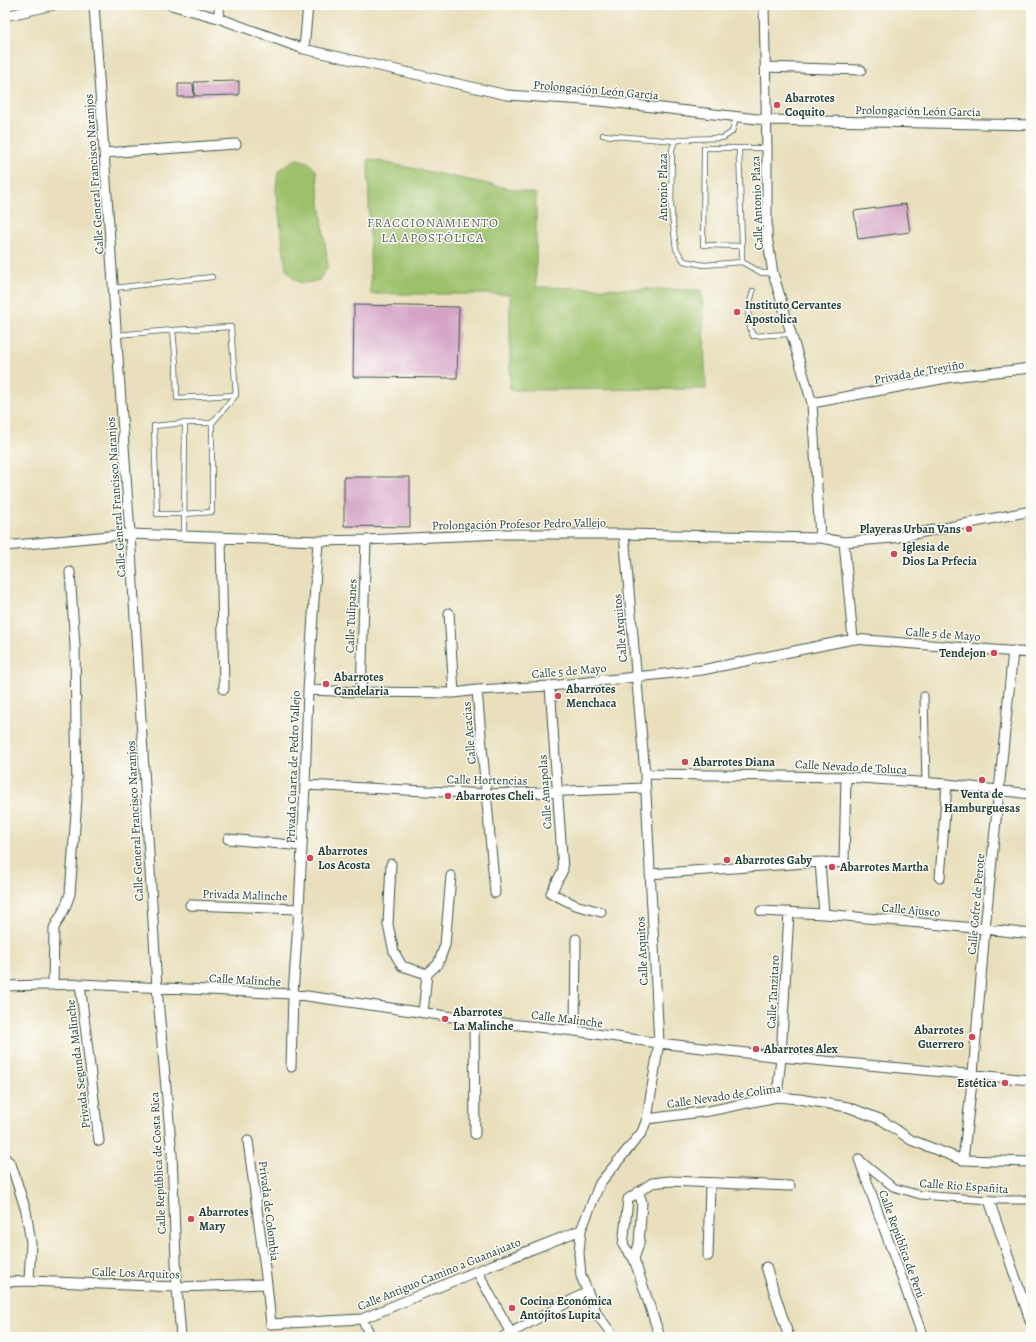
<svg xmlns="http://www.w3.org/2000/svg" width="1036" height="1342" viewBox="0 0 1036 1342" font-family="Alegreya,serif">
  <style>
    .green { fill: #9dc16b; stroke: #5e7f50 }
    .building { fill: #d4a3c6 }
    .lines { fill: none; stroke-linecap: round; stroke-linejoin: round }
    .service-casing { stroke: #3d5548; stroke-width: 6 }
    .pedestrian-casing { stroke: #3d5548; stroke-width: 9 }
    .minor-casing { stroke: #3d5548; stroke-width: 11 }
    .service { stroke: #fff; stroke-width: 4.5 }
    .pedestrian { stroke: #fff; stroke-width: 7 }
    .minor { stroke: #fff; stroke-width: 9 }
    .poi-dot { fill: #d1495b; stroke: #fdfcf7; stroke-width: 1.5 }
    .labels { text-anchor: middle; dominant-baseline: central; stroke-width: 3; stroke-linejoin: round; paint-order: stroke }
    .street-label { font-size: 12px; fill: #1f3d34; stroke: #fdfcf7 }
    .poi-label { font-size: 12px; font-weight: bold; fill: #1f3d34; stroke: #fdfcf7; text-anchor: start }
    .neighbourhood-label { font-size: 13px; letter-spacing: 1px; fill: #5e6167; stroke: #fdfcf7 }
  </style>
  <rect width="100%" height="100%" fill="#fdfcf7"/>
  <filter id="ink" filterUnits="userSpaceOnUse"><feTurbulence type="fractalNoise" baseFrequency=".025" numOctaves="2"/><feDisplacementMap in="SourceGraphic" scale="8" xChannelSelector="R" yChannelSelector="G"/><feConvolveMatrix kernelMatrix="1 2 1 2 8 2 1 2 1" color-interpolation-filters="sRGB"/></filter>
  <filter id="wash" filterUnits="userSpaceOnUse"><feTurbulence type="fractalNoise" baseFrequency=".012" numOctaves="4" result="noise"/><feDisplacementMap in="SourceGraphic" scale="16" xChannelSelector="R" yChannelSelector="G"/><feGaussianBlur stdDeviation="0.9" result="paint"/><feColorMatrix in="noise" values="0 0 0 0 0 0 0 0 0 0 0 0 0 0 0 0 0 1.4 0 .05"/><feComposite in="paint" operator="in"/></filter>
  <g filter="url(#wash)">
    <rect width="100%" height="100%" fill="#e9dfbc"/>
    <path class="green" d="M297 159 308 162 316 170 328 267 319 280C301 285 297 285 286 269L276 189 278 171 288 163Z
      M368 159 536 194V287L702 290 706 389 510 390V294H371Z"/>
    <g id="blocks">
      <path class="building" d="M239 81V95L195 96 194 82Z
        M178 84H193L194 97H178Z
        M906 204 910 232 858 239 854 211Z
        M354 305 459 307 457 378 353 377Z
        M344 477H410V527L344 526Z"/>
    </g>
  </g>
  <g filter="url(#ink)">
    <use href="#blocks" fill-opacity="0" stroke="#3d5548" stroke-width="1"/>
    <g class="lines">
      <g class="service-casing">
        <path id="service" d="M736 117 732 132 723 138 684 139 675 141 672 149 671 206 676 249 684 261 704 265 742 262 762 273H773
          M603 135 675 141
          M739 148 742 246 703 245 704 148H767
          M742 262V246
          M114 288 212 277
          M753 291C748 309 746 319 753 336L790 334
          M117 335 173 330
          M185 423 154 426 157 514H184L212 512V423
          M184 535 185 423H212L236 395 231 327 173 330 176 364 177 398 236 395"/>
      </g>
      <g class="pedestrian-casing">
        <path id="pedestrian" d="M924 696 926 783
          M859 1159 893 1187 920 1195 989 1200H1031"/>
      </g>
      <g class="minor-casing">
        <path id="minor" d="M94 5 130 534 157 988 172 1154 177 1287 181 1337
          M171 5 218 18 304 49 507 95 600 101 766 120 1031 125
          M764 5 767 148V236L773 273 812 403 820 538
          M5 16 54 5
          M218 18 220 5
          M304 49 308 5
          M765 67 861 70
          M104 153 236 144
          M812 403 952 377 1031 368
          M221 538 224 689
          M844 542 853 639
          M5 546 130 534 318 541 366 540 502 534H624L820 538 844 542 893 538 1031 511
          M449 613 454 693
          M550 686 563 870 551 893 575 905 601 912
          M308 690 361 692 454 693 477 690 550 686 702 670 853 639 1031 653
          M477 690 495 893
          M361 692 366 540
          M645 774 846 777 947 784 1031 794
          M305 785 487 794 645 788
          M228 839 302 846
          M820 862 824 914
          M391 864 388 925 394 952 402 966 427 974
          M650 874 820 862 844 863 846 777
          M940 878 947 784
          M190 905 299 909
          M761 911 824 914 985 929 1031 934
          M80 984 99 1141
          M53 985 54 928 65 908 70 894 77 799 75 646 70 572
          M5 986 80 984 293 994 474 1020 575 1031 659 1043 781 1057 1031 1080
          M423 1013 427 974 438 964 445 945 451 876
          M474 1020 475 1134
          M575 1031 576 939
          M291 1067 293 994 299 909 305 785 308 690 318 541
          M777 1097 781 1057 789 912
          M647 1119 709 1111 777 1097 799 1099 848 1107 882 1120 911 1140 963 1160 1031 1162
          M248 1141 267 1284 271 1324 362 1319 477 1271 581 1230
          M5 1158 11 1164 26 1211 31 1243 29 1281
          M859 1159 923 1337
          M963 1160 973 1074 985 929 1013 651
          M989 1200 1031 1323
          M708 1256 710 1183
          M634 1259 639 1244 642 1202 638 1192
          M766 1267 789 1337
          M477 1271 513 1337
          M5 1282 29 1281 177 1287 267 1284
          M362 1319 371 1337
          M503 1337 587 1292
          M614 1337 597 1314 581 1276 579 1253 581 1230 600 1183 642 1132 647 1119 659 1043 645 774 624 534
          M660 1337 634 1259 623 1245 628 1199 652 1183 670 1181 790 1186"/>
      </g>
      <use href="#service" class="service"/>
      <use href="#pedestrian" class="pedestrian"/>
      <use href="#minor" class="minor"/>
    </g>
  </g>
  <g class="poi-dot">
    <circle cx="777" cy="105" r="4"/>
    <circle cx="737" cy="312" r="4"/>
    <circle cx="969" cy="529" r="4"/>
    <circle cx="894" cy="554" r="4"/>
    <circle cx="994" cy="653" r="4"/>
    <circle cx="326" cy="684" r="4"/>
    <circle cx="558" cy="696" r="4"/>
    <circle cx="685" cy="762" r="4"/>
    <circle cx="982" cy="780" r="4"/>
    <circle cx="448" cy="796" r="4"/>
    <circle cx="310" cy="858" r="4"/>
    <circle cx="727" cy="860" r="4"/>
    <circle cx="832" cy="867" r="4"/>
    <circle cx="445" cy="1019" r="4"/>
    <circle cx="972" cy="1037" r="4"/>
    <circle cx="756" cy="1049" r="4"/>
    <circle cx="1005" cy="1083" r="4"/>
    <circle cx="191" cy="1219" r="4"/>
    <circle cx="512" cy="1308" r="4"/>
  </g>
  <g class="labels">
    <g class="street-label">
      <text transform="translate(596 90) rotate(5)">Prolongación León García</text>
      <text transform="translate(918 111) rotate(1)">Prolongación León García</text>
      <text transform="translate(94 174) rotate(-94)">Calle General Francisco Naranjos</text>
      <text transform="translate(663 187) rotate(-90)">Antonio Plaza</text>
      <text transform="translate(757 203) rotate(-92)">Calle Antonio Plaza</text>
      <text transform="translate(919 372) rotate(-10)">Privada de Treviño</text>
      <text transform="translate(116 497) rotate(-94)">Calle General Francisco Naranjos</text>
      <text transform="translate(519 524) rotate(-1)">Prolongación Profesor Pedro Vallejo</text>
      <text transform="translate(351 616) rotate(-88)">Calle Tulipanes</text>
      <text transform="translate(620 628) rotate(-95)">Calle Arquitos</text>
      <text transform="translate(943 634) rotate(4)">Calle 5 de Mayo</text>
      <text transform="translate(569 671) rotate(-5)">Calle 5 de Mayo</text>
      <text transform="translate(469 733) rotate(-95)">Calle Acacias</text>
      <text transform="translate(293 767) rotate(-88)">Privada Cuarta de Pedro Vallejo</text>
      <text transform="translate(851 767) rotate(3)">Calle Nevado de Toluca</text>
      <text transform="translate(487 780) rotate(1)">Calle Hortencias</text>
      <text transform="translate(545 792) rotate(-94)">Calle Amapolas</text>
      <text transform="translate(135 821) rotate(-93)">Calle General Francisco Naranjos</text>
      <text transform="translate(245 895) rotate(2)">Privada Malinche</text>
      <text transform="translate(976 904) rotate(-85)">Calle Cofre de Perote</text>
      <text transform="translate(911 910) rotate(5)">Calle Ajusco</text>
      <text transform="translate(642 951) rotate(-93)">Calle Arquitos</text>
      <text transform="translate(245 980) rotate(3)">Calle Malinche</text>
      <text transform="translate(773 992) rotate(-87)">Calle Tanzitaro</text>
      <text transform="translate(567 1019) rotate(7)">Calle Malinche</text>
      <text transform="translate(78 1064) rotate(-97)">Privada Segunda Malinche</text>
      <text transform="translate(724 1096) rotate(-8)">Calle Nevado de Colima</text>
      <text transform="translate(158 1163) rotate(-93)">Calle República de Costa Rica</text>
      <text transform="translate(964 1186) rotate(4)">Calle Río Españita</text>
      <text transform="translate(269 1211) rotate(83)">Privada de Colombia</text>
      <text transform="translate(902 1244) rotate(70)">Calle República de Perú</text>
      <text transform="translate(136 1273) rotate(2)">Calle Los Arquitos</text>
      <text transform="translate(439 1274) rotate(-22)">Calle Antiguo Camino a Guanajuato</text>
    </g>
    <g class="poi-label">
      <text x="785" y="98">Abarrotes<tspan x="785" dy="14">Coquito</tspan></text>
      <text x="745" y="305">Instituto Cervantes<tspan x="745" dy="14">Apostolica</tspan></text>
      <text x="961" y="529" text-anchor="end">Playeras Urban Vans</text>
      <text x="902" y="547">Iglesia de<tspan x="902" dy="14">Dios La Prfecia</tspan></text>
      <text x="986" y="653" text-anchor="end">Tendejon</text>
      <text x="334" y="677">Abarrotes<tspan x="334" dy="14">Candelaria</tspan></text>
      <text x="566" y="689">Abarrotes<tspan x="566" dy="14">Menchaca</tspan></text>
      <text x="693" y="762">Abarrotes Diana</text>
      <text x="982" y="794" text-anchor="middle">Venta de<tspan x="982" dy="14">Hamburguesas</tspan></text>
      <text x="456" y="796">Abarrotes Cheli</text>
      <text x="318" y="851">Abarrotes<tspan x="318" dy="14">Los Acosta</tspan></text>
      <text x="735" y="860">Abarrotes Gaby</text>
      <text x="840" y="867">Abarrotes Martha</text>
      <text x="453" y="1012">Abarrotes<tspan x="453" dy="14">La Malinche</tspan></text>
      <text x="964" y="1030" text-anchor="end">Abarrotes<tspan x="964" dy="14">Guerrero</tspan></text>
      <text x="764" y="1049">Abarrotes Alex</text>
      <text x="997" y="1083" text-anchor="end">Estética</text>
      <text x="199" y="1212">Abarrotes<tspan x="199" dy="14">Mary</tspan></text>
      <text x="520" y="1301">Cocina Económica<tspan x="520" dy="14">Antojitos Lupita</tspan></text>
    </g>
    <g class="neighbourhood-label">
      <text x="433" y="222">FRACCIONAMIENTO<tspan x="433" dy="15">LA APOSTÓLICA</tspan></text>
    </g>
  </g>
  <rect width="1036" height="1342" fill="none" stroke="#fdfcf7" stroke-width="20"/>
</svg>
